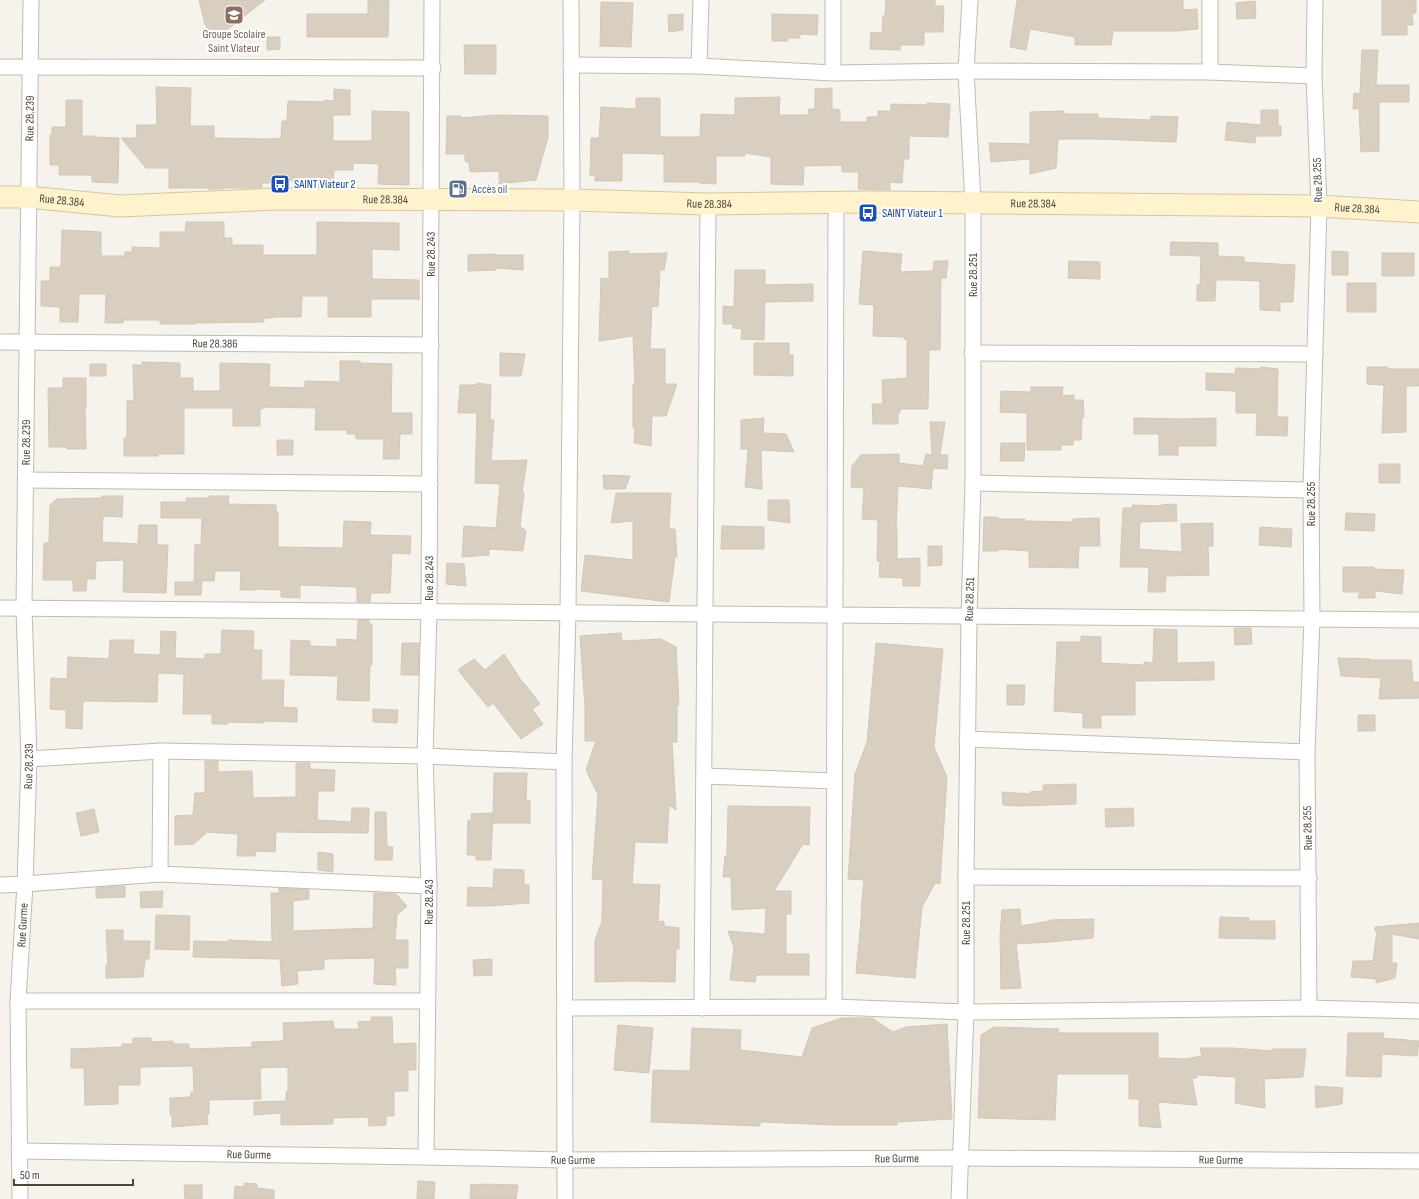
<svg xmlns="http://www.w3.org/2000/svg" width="1419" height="1199" viewBox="0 0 1419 1199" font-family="'Sofia Sans Condensed',sans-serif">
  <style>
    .building { fill: #d8cfc1; stroke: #d3c7b4 }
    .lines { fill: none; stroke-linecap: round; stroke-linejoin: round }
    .street-casing { stroke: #c2bbae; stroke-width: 17 }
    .secondary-casing { stroke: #d6c79b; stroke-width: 23 }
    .street { stroke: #fff; stroke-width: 15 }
    .secondary { stroke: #fff3cd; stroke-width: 21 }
    .labels { text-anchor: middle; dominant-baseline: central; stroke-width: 4; stroke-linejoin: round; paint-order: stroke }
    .education-label { font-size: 12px; fill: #785e54; stroke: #fff }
    .street-label { font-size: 12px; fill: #4b4439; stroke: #fff }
    .transit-label { font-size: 12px; fill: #164399; stroke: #fff; text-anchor: start }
    .service-label { font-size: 12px; fill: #4e5e75; stroke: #fff; text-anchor: start }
  </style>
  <rect width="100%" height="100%" fill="#f6f3ec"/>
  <path class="building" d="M199 0H265L214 40 205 24Z
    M368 0H389L388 37H307V14H368Z
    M886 0H935V6H944L943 32H924V45H900V50L870 49 871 32 882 33 883 16H885Z
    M1017 0H1183V10L1197 9 1198 29 1177 31H1113L1111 45H1075V37L1030 29 1026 50 1010 47Z
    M1382 0H1416V13H1412L1413 25H1407V35H1382Z
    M1255 1 1256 18 1237 19 1236 3Z
    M601 2 633 3 631 47 600 46Z
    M683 14V30L669 32 668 15Z
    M772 14 818 15 817 35 800 34V38H788V41H772Z
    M267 37H280V49L267 50Z
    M464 45H496V74H465Z
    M1362 50H1378L1376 85H1409V102H1379V151L1361 152 1359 109H1353L1354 93 1360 94Z
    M156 87 191 88 190 126H214V138L272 139 281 138 282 121H287L288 101 324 102V100L334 101V89L350 90V115H333V141H372V111L409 112V185L378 184 379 164 353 163V170H334L333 187H318L319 180 279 181V183H262V188H224L223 189H208V188H169V168H146L121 138H136L137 125H157Z
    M832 88V109L840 110V122H867V117H878V111H891V104L927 105V103L950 104 948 137 909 136V159H904L902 183 890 182V190L858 189 859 172H842V165L804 166 803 185 771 184V157L745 153V156H716V184L699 183V182H664V154L622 153V181H595V175H590L591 138H599L601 107 636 109V98H660V137H700L701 114 735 115V98L780 97 779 115H808L809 109H815V89Z
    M66 100H82V136H95V137L119 138 118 183 92 182V175H59V165H50V135H52V127H66Z
    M1261 110H1278V126H1281V136H1256L1255 143 1225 140 1227 122 1261 125Z
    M1064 111V114H1098V118L1151 120V116L1178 117 1176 142 1098 139H1058L1056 168 1030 174V159L991 162 989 143 1030 144V112Z
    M495 115 548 116V137L536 180 499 184V171L470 172 469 163 465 161V154H446L447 116H461V118Z
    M186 222H224V238H232V245H263V255H317V222L399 223V250L372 249V279L419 280V299H371V317H328V296H302L301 317H273V318H264V322L195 323V324H160V320H123V323H105L106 294H79L78 322H60V307L41 306V281H50V267H61L62 230 101 232V256H125V252H132V247L160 248V232H185Z
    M1171 242 1218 243V256L1244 257V262L1295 265 1293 302H1280V311L1260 310V281L1234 280H1216L1215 301H1197V285H1200L1201 256 1170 255Z
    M629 251V254L667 253 664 270H660L658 307 652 306 650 349H665V384H677L666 416H652L651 446 634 443 635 428H633V384H635L633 336 599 341 601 278 609 279V252Z
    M863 251 902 254 900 272 933 271 934 261H948L946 278H941L940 350H929L928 409H900V413H898V424H873L872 404H883L882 380 907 378V339H904V337L873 336 874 305 859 304Z
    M1332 251 1348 252V275H1332Z
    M1382 253H1414V276H1382Z
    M495 254V255H523V270L496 268V270L468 271V255Z
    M1069 261 1100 262V279L1068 278Z
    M735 270H765V285L813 284V301L765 302 764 340 741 339 742 329 733 328V324H723V306L734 307Z
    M1347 283H1376V312H1347Z
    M754 343H789V355H793V376L754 375Z
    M500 353 525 354 521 376H500Z
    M340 361H360V363L392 364 391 413H412V434H400L399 459H383L384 439H356V434H347V430H315L316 408 263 407V409L260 408V426H233V408H184V454H158V456H124V438H127V401H134L133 365H142V362L180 363V378H193V391H220V363L270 364 269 387 305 388V381L340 382Z
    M90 364H106V376H90Z
    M1261 367 1278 369 1277 417H1288L1287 436 1256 435 1257 413H1236V391L1206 390V373L1235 374 1236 368 1260 369Z
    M1367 367H1388V369H1419V386H1406V432L1382 433 1384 385 1367 384Z
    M63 378H86V407H85L86 449H67V447H49L48 388H63Z
    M477 383 491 385 490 420H494L491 461 527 460 522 493H524L520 526 526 531 523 551 489 549V555L462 557 464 526 496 528 500 484 475 483 477 413H458L460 385H477Z
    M1031 387H1063L1062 396 1074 395V400H1083L1084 417H1082L1081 440H1073V445H1061V450H1027V413L1000 412 1001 391 1031 392Z
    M764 418 763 433 786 434 794 452 761 450 762 489 745 487 748 449H741V420Z
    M1134 418 1184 419 1216 418V446H1178V455H1159V434H1134Z
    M930 422H945L940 455H948L947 469 933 468 931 489 898 486 896 529H897V559L920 558V586H903V578L879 577 880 561H877L878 520 862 519 864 488 851 487 852 466 861 455 899 454V463L923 466 926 454 932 455Z
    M277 440H293V455H277Z
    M1001 443H1025L1024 461H1000Z
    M1379 464H1400V483H1379Z
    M603 475 630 476 625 489H604Z
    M616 493H671L669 529H675L677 557H675L669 602 581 591 585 555 633 560V521L611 523Z
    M102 496H123L122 517 103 516 102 542 138 544 139 525H157V545H168L166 593 123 592 124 560 96 561 95 579H87L86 591H73V580H43L44 543H49L50 505 57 499 102 498Z
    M209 496H229L228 504 276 505V512H278V547L343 548 344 521 371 522 370 535 411 536 410 554 392 553 390 593H371L370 602H357V587L300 585V598L281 597V590L256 589V590H240L241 571H215L214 581H194L195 544 201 545 202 518H161V502H186V498H209Z
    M768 500H789L790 523 768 520Z
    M1176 504 1177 521 1140 522 1139 549 1182 552 1181 524 1213 523V546H1208L1209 575 1166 576 1165 592H1148L1149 567H1120L1123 508H1132V505L1161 506V505Z
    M1346 513 1375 514 1374 531 1345 530Z
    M984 517H998V519H1025V521L1073 522V519L1099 518 1100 546H1079L1078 568 1029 567V551L998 549V551H983Z
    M722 526 764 527V549H721Z
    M1260 527 1292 529 1291 547 1259 545Z
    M928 546H942V565L928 566Z
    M447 563 464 564 466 586 446 584Z
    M1343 567H1374V569L1404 570 1402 594 1375 591V598H1358L1360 592H1343Z
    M175 582H202L201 595H175Z
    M358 620H369V624H372V665H370L369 701 337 700 338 676 290 675 291 640 310 641V646L337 647V639L357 640Z
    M1234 628H1251L1252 644 1235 645Z
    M1154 629 1177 630V663L1214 662V680L1135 681V715H1101V728H1083V713L1054 711 1057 642H1081V636L1101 637V663L1144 665V662L1153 663Z
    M222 630 254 631 253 650H262L261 680H284L283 707 297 708V722L263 721V723L228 722V724H212V714H183L184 674 158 673 157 702 83 701 82 729 66 728V710L50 709 51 678 67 679 68 657 109 659 110 640H134L133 654 160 655 161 631 176 632 175 658 205 659V654H221Z
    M621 633 622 641 661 639 676 647 679 705H677V742H672L676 810 669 805 667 843 635 842 632 884 660 885 658 922 664 921V926L679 928V949H676L675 982 632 981 595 982V940L602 921 603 880 592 879 598 795 586 770 596 741H585V707L580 636Z
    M402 643H419L418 675H401Z
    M876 643 943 649 934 747 947 777 940 884 935 883 922 907 915 978 856 973 862 910H861L864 880 848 879 855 774 867 742Z
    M504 654 523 683H524L540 704 532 709 543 724 521 739 493 703 488 707 458 670 474 659 485 670Z
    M1338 658 1370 659V660H1411L1413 682H1419V698L1379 699 1381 678 1341 676Z
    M1007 685H1025L1024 705H1007Z
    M373 709 398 710 397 723 373 722Z
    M1358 715H1375V731H1358Z
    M205 761H218V772L252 771 253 798 296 797V763H310V769L335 770 334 791H318L317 820 351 822 352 808H369L368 833 276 832 275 852 256 851 255 856H237L238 834 207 832 194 844 175 845V816L193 815 195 793H205Z
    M494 773H527L526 801 530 800V823H493Z
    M1076 784V804L1019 806 1003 805 1002 792 1030 794V792L1043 791V785Z
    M728 806 810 807 809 845 803 844 774 891H791V914H786V954H809V975H756L755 982 730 980 734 948 728 931 765 934 766 908 732 910 731 877H723L725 856H727Z
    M1133 808 1134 826 1106 827 1105 809Z
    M94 809 99 832 81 836 76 813Z
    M375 812H386L387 846 393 847 392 860H375Z
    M493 813 491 860H476V855H467L468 820H472L471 814Z
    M318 852 333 854V872L318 870Z
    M494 869 524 870V885H529V903L489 906H467L468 887 493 888Z
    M125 886V897L96 898V888Z
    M279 888 309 890V899L293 901V931L373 928 374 893 396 894 407 906 397 915 395 940H408V968H395L396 985 374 984 375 958 324 959V969L297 971 298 984 282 986 280 959 193 957 194 941 228 942V940L272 942 271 893H279Z
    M163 891 162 907 141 908 140 892Z
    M1020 909 1021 926 1050 921V920L1094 919 1093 938 1050 942 1016 944 1021 988 1001 989 1000 935 1002 910Z
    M156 915 190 916 189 950 155 949Z
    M1220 917 1249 918V921H1275V939L1219 938Z
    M1419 923V939L1392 934V963H1397L1395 978 1376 983V979L1351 977 1353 961H1373L1377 931H1375V927Z
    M106 930H123V941H150L149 959H145L143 977 106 978V965H108Z
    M492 959V975L474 976 473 960Z
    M371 1017H392L393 1044 416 1043V1070H408V1091H394V1116H386V1125L369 1126 368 1117 333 1118V1124L281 1125V1113L254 1115V1102L286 1101V1092L288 1091V1068L284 1067 260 1068 261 1099 209 1100V1114H207L208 1124 172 1127V1115H170V1098L191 1097V1092H194L193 1066 140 1067V1085H118V1104L85 1105 84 1068H71V1049L122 1047V1044H133V1038H151V1042L173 1041 174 1044H189V1049L252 1047V1042L284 1041 283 1023 333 1021 334 1029H359L358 1022 371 1021Z
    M842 1018H872L893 1032 906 1027 947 1024 952 1119 897 1122V1125H834L760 1122V1126L651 1122 653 1070 690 1071 692 1028 741 1030 740 1050 802 1057 812 1028Z
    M618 1025 653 1028 649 1073 614 1070Z
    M994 1027 1059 1029 1058 1033H1158V1058L1185 1059 1202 1056 1200 1048H1233L1273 1051V1049H1306L1303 1077 1264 1079 1265 1108 1235 1103 1236 1077 1197 1075V1078H1192L1197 1105 1158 1102 1161 1128 1139 1126V1099H1129V1074H1057L1055 1120 978 1118 981 1035Z
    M1348 1033H1384L1383 1038 1419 1041 1417 1056 1382 1054 1381 1077 1346 1076Z
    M1315 1086 1343 1088 1342 1104 1316 1108Z
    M418 1181 435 1182 434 1199H417Z
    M244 1183 257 1184V1188L274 1190V1199H234L235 1186 244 1187Z
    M471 1184 482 1185V1184L518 1185 516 1199H470Z
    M184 1185H202V1199H185Z"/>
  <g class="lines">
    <g class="street-casing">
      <g id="street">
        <path d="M1210 0V72"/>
        <path d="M571 65 699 66 833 73 966 71 1210 72 1314 76"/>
        <path d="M699 66 701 0"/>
        <path d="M0 67 433 68"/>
        <path d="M833 73V0"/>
        <path id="s1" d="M0 342 431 345"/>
        <path d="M972 353 1315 354"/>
        <path d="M25 480 430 484"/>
        <path d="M973 483 1311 490"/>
        <path d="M0 608 1419 620"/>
        <path d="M967 739 1307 752"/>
        <path d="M29 759 161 751 425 756 564 762"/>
        <path d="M704 776 834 781"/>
        <path d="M160 874 161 751"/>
        <path d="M966 877 1309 878"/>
        <path d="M0 885 25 884 160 874 429 886"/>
        <path d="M18 1001H427"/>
        <path d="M834 1007 836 203"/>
        <path d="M565 1008 834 1007 966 1012 1309 1008 1419 1011"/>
        <path d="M702 1008 708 204"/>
        <path d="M1309 1008 1307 752 1312 619 1311 490 1319 206 1314 76 1315 0"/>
        <path id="s2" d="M19 1151 426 1157 564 1160 960 1158 1419 1161"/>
        <path id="s3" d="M426 1157 429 886 425 756 429 612 432 0"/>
        <path id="s4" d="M20 1199 18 1001 25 884 29 759 24 609 31 0"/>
        <path d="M565 1199 564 762 568 613 572 200 571 0"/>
        <path id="s5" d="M959 1199 966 1012V877L969 616 973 483V203L966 71 970 0"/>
      </g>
    </g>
    <g class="secondary-casing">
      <g id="secondary">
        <path id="s6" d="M0 197H28L120 206 276 199 572 200 708 204 870 202 1319 206 1419 212"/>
      </g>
    </g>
    <use href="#street" class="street"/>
    <use href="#secondary" class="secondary"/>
  </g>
  <defs>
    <g id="school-square" transform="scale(1)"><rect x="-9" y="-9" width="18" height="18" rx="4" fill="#8d6e63" stroke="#fff"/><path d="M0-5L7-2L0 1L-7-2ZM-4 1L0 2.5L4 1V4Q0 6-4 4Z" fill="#fff"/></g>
    <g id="bus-square" transform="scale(1)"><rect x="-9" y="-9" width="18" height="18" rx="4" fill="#1a4fb4" stroke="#fff"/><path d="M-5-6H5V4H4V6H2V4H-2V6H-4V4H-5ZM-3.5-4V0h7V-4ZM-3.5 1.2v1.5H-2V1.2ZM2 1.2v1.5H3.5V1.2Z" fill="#fff"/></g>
    <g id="fuel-square" transform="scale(1)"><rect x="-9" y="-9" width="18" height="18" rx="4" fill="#5c6f8a" stroke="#fff"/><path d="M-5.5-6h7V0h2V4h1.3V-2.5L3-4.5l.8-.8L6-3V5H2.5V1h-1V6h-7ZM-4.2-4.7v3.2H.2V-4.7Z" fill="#fff"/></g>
  </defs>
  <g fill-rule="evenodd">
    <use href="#school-square" x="234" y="15"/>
    <use href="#bus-square" x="280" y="184"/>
    <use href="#fuel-square" x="458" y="189"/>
    <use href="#bus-square" x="868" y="213"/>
  </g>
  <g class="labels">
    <g class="education-label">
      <text x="234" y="34">Groupe Scolaire<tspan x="234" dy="14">Saint Viateur</tspan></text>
    </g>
    <g class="street-label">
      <text stroke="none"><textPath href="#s4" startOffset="1081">Rue 28.239</textPath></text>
      <text transform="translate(1318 180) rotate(-92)">Rue 28.255</text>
      <text stroke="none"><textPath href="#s6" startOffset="62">Rue 28.384</textPath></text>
      <text stroke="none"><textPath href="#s6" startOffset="386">Rue 28.384</textPath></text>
      <text stroke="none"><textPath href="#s6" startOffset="710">Rue 28.384</textPath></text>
      <text stroke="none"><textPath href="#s6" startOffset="1034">Rue 28.384</textPath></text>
      <text stroke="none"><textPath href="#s6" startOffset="1358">Rue 28.384</textPath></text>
      <text stroke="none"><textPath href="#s3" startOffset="903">Rue 28.243</textPath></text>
      <text transform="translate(973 275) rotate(-90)">Rue 28.251</text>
      <text stroke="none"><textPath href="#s1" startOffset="215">Rue 28.386</textPath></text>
      <text stroke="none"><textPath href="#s4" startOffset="757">Rue 28.239</textPath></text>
      <text transform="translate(1311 504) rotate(-90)">Rue 28.255</text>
      <text stroke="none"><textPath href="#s3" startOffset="579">Rue 28.243</textPath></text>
      <text stroke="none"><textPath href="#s5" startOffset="600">Rue 28.251</textPath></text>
      <text stroke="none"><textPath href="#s4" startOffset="433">Rue 28.239</textPath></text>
      <text transform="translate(1308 828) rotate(-91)">Rue 28.255</text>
      <text stroke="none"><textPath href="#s3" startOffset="255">Rue 28.243</textPath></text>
      <text transform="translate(966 923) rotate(-90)">Rue 28.251</text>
      <text stroke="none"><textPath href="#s4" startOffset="274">Rue Gurme</textPath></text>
      <text stroke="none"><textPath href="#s2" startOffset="230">Rue Gurme</textPath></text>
      <text stroke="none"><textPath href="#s2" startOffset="878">Rue Gurme</textPath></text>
      <text stroke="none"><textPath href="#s2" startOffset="554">Rue Gurme</textPath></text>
      <text stroke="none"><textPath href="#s2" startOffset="1202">Rue Gurme</textPath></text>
    </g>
    <g class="transit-label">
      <text x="294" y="184">SAINT Viateur 2</text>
      <text x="882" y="213">SAINT Viateur 1</text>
    </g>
    <g class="service-label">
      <text x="472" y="189">Accès oil</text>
    </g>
  </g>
  <path d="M14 1179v6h119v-6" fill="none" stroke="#4b4439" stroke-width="2"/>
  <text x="20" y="1179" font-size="12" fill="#4b4439" stroke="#ffffff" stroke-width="3" paint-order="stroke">50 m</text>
</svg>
